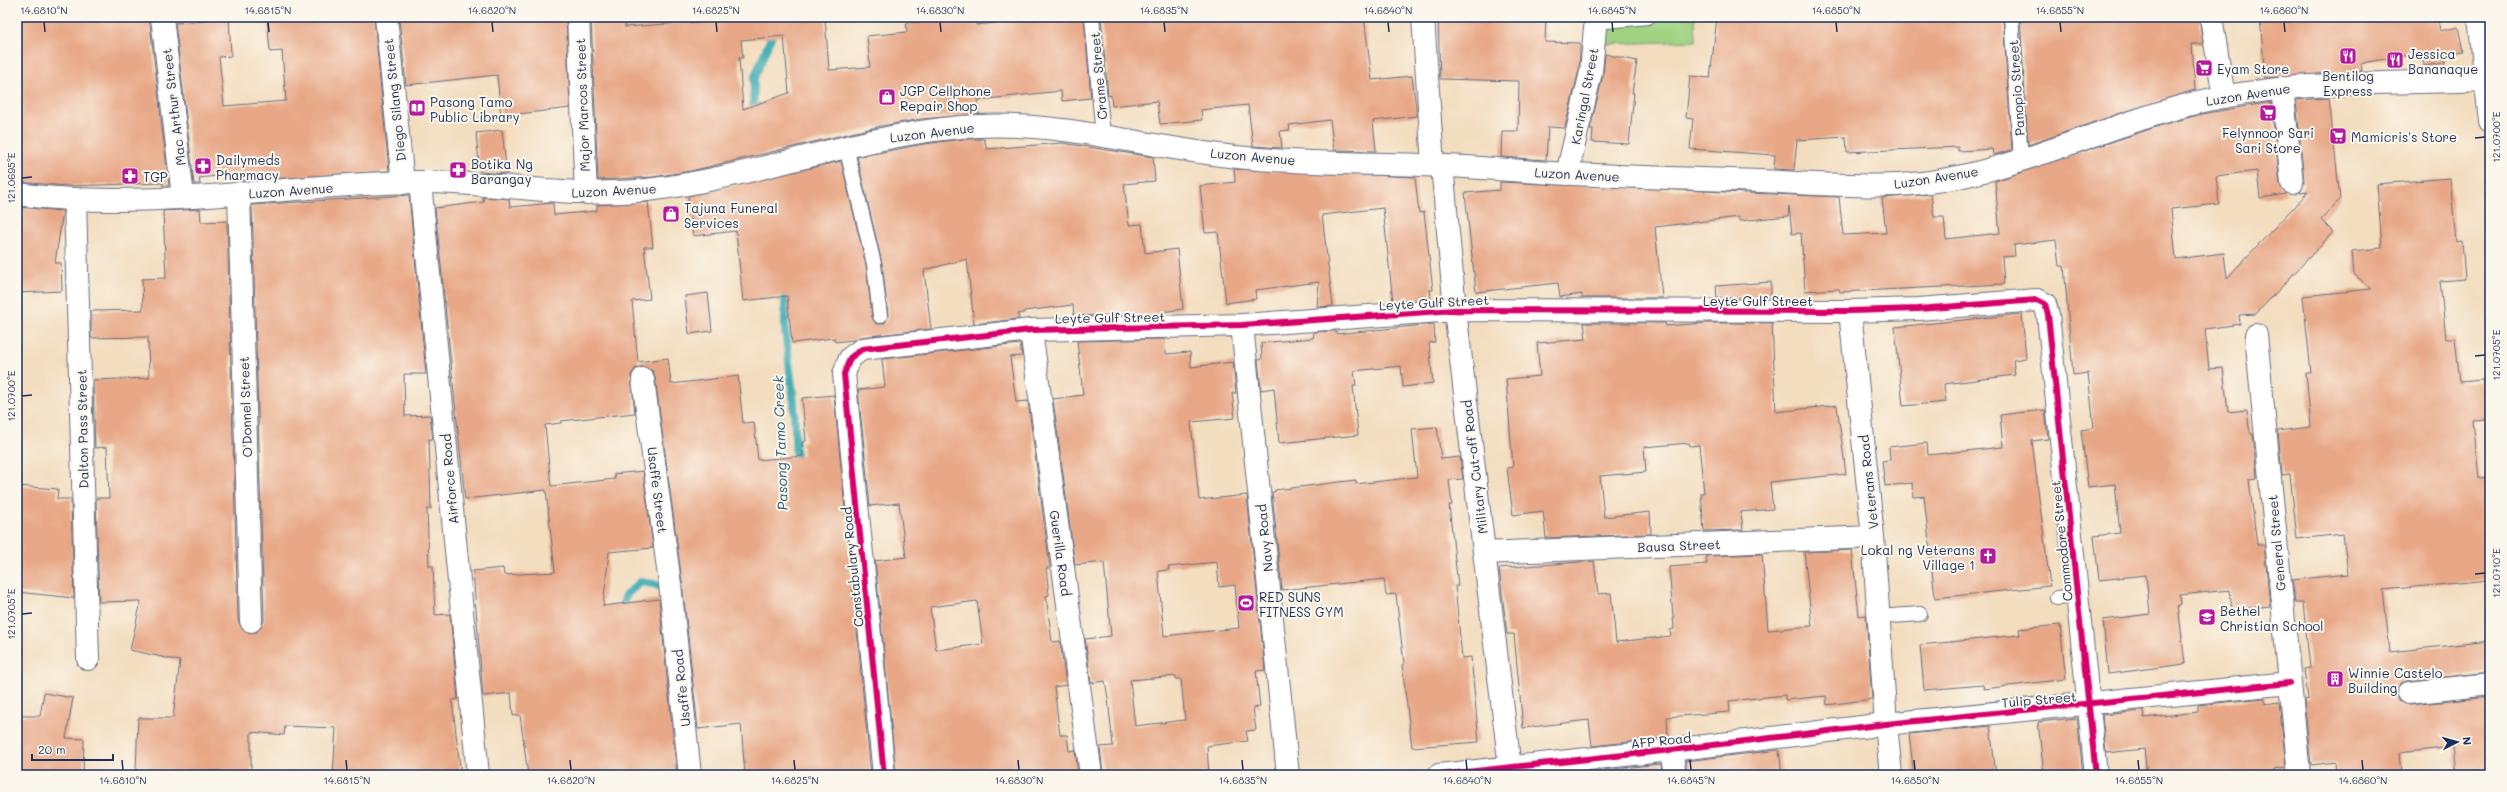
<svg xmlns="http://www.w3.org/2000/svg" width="2507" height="792" viewBox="0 0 2507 792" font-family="Mali,sans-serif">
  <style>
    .green { fill: #a0d281; stroke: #5e8070 }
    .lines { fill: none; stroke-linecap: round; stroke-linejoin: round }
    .stream { stroke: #3aabb4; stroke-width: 8 }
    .building { fill: #e8a887; fill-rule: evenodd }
    .service-casing { stroke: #676c80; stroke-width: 16 }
    .minor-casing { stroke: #676c80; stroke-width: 24 }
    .tertiary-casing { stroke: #676c80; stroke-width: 24 }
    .secondary-casing { stroke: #676c80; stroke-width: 24 }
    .service { stroke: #fff; stroke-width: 14 }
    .minor { stroke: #fff; stroke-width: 22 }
    .tertiary { stroke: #fff; stroke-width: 22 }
    .secondary { stroke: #fff; stroke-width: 22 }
    .cycleway-casing { stroke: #fbf7ec; stroke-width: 8 }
    .cycleway { stroke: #d6006c; stroke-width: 6 }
    .ticks { fill: none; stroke: #1b2f5e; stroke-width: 1.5 }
    .labels { text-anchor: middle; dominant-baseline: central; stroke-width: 4; stroke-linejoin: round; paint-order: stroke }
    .poi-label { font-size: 13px; fill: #1b2f5e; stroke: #fbf7ec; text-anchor: start }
    .street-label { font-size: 13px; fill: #1b2f5e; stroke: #fbf7ec }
    .water-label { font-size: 14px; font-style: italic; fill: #265a7c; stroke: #fbf7ec }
    .neatline { fill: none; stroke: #1b2f5e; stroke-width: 1.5 }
    .ticks-label { font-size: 10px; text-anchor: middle; fill: #1b2f5e }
  </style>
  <rect width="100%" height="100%" fill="#fbf7ec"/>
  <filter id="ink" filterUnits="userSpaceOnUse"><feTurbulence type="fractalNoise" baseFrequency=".025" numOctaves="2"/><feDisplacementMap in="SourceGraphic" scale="8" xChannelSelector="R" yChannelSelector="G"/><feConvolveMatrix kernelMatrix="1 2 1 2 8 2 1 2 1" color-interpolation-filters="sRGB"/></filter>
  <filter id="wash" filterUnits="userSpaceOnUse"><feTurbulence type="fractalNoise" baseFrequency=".012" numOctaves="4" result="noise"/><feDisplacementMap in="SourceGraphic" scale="16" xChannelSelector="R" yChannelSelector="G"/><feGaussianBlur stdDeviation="0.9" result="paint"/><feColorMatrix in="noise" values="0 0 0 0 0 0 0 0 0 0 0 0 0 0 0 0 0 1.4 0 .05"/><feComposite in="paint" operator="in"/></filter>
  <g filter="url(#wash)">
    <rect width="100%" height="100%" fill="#f3ddbf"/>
    <path class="green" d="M1605 17H1695L1696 41 1606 44Z"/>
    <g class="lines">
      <path class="stream" d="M753 117 754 79 774 30 773 17
        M785 286V330L794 402 796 467
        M622 614 625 596 640 582 654 584 669 591"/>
    </g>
    <g id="blocks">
      <path class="building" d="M25 17H147L150 25 169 186H163V183L68 186 17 182V92L20 93 17 18Z
        M206 17H229L231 56 219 57 224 106 286 101 282 51 270 52 267 17H374L389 171 242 181V173L199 178 200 184H194L175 23 207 21Z
        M399 17H566L570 108 501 116 497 75 406 85Z
        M591 17H624L625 27 763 17H825L829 70 870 67 867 36 907 32 906 23 976 18V25L1053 17H1084L1091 98 1062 101 1061 91 978 100 979 114 921 119 881 126 691 171 653 177 598 180ZM784 36 789 93 743 109 739 58H743L741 40Z
        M1101 17H1364L1372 80 1412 76 1417 116 1373 121 1376 151 1334 150 1330 120 1289 125 1290 130 1280 131 1282 148 1253 146 1248 105 1201 110 1202 120 1160 124 1157 101 1112 106 1111 95 1108 96Z
        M1438 17H1546L1545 42 1580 43 1579 70 1565 128 1548 127 1546 160 1501 157 1502 131H1518L1519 81 1440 79Z
        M1717 17H2003L2012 150 1993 155 1992 149 1958 151V147L1847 152 1846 137 1797 140 1794 170 1774 169 1775 155 1690 149 1693 119 1686 118 1690 76 1710 78Z
        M2020 17H2199L2203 44H2192L2195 90 2121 113 2028 145Z
        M2260 17H2438L2440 31 2458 27 2463 51 2445 54 2446 63 2424 66 2422 53 2361 63 2362 71 2265 78Z
        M1605 54 1637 61 1632 93H1634L1629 144 1592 142 1593 129H1590L1603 75Z
        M2329 98 2340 199 2321 220 2333 232 2256 314 2239 315 2240 324 2205 329 2209 369 2223 368 2228 412 2247 410 2249 427 2251 434H2253L2257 478 2249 479 2257 545H2264L2270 606 2232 610 2230 590 2180 595 2181 605H2178L2185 664 2108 674 2103 620 2150 614 2146 575 2099 580 2094 536 2120 533 2115 484 2088 487 2081 430 2094 428 2088 373 2073 375 2064 266H2059L2056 240 2014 245 2015 256 2002 257 2004 284 1840 292 1839 289 1805 291 1801 233 1792 234 1789 206 1788 216 1739 221V217L1655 227 1662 298H1582V294L1560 297 1558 283 1476 292 1465 193 1500 190V182L1839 197 1843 235 1886 233 1882 198 1931 194 1934 217H1944L1946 239 2000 233 1995 181 2165 124 2202 114 2271 102 2280 184 2287 194 2260 198 2257 171 2216 176 2219 204 2171 209 2176 259 2224 253 2227 278 2308 192 2300 193 2304 182 2296 100Z
        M502 130 507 174 480 172 476 133Z
        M962 139H984L987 149 1062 143 1153 157 1155 181 1124 184 1129 225 1142 224 1145 253 1177 249 1183 309 1162 312V314L1074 316 1073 305 1024 311V313L1018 314 1019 319 974 324 967 259 924 270 931 329 861 337 853 340 835 342 834 338 792 343 787 296 743 301 736 231 693 236 688 196 841 161 866 265 872 317 876 324H881L885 323 888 315 882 263 857 157 924 144Z
        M1234 169 1415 177 1419 213 1424 212 1433 290H1430L1431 299 1393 302 1383 208 1322 215 1333 306 1317 307 1319 282 1255 290 1256 299 1226 303 1218 232 1205 233 1200 186 1235 182Z
        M2450 178 2456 242 2462 241 2465 279 2440 281 2446 338H2455L2460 382 2484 380 2488 419 2473 420 2479 478 2490 477V580L2383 590 2390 652 2490 641V672L2407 681 2400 683 2396 694 2398 701 2409 705 2490 697V775H2456L2453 747 2399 753 2401 775H2336L2335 762 2311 765 2304 700 2308 699 2304 669 2310 668 2303 603H2295L2292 580 2348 574 2343 534 2297 539 2290 474 2282 475 2278 431 2311 427 2306 373H2311L2303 296 2371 289 2354 274 2352 251 2382 248 2377 184Z
        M409 195 426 374H404L405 416 430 415 433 439H429L431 509H427L429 566H433L435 615 450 614 458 699 452 700 461 775H333L336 728 285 726 284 735 251 732V775H222V771H136L138 718H173L180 661 130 650 141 601 99 602 96 498H109L107 447 95 448 93 380 149 378 148 337 91 338V311L143 310 142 279 166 278 163 211 200 209 201 222 227 221 238 621 245 632H257L264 621 252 205Z
        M483 197 509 199 510 207 553 203 554 215 597 211V205L648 202 653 247H644L650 299 632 301 638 362 668 358 671 384 738 376 743 423 754 422 758 460 803 456 802 442 806 441 802 398 834 395 871 775H745L741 724 698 729 682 582 655 377 653 371 642 367 635 369 631 375 635 413 561 421V423L545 425 551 486 615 479 614 474 643 471 653 548 609 552 603 606 659 599 677 775H528L520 715 513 716 511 693 483 696 473 571 503 568 504 575 555 572 546 490 465 499 435 208 484 202Z
        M17 207 63 211 55 263H61L62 291 17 293Z
        M1771 282V298H1717L1716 286Z
        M708 293 712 331 689 334 685 296Z
        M2022 314 2026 358 2013 360 2015 375 1944 384 1946 402 1903 406 1895 327Z
        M1584 323H1665L1666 326 1705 323H1772L1776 412 1837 405 1846 474 1770 482 1773 509 1741 512 1743 530 1704 531 1701 493H1704L1699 445 1690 446 1689 443 1644 447 1646 472 1600 476 1604 517 1650 512 1651 534 1546 538 1543 511 1513 515 1507 468 1513 467 1506 379 1540 376 1537 343 1586 339Z
        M1434 324 1435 342 1429 343 1433 383 1403 387 1401 366 1354 371 1356 386H1353L1358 435 1279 443 1274 388 1261 390 1258 360 1262 359 1261 343 1313 338 1314 332 1336 331V334Z
        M1165 339 1166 354 1190 352 1191 367 1233 362 1236 393H1232L1235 418 1191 422 1199 500 1247 495 1265 670 1256 671 1260 707 1253 708 1256 730 1246 731 1248 741 1207 746 1209 775H1103L1100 747 1113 746 1108 698 1105 681 1091 683 1085 639 1111 636 1104 562 1075 565 1053 399 1083 395 1077 341ZM1217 562 1219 587 1235 585 1239 628 1164 636 1158 571 1169 570 1168 567ZM1176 676V679H1181L1185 720 1135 726 1130 680Z
        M1020 344 1022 356 1010 357 1016 402 1028 401 1050 568H1046L1049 595 1046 596 1052 642 1060 641 1066 685 1054 687 1060 735H1067L1069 751 1075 750 1078 775H896L875 561 906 557 899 503 870 506 858 390 885 387 882 359ZM977 601 983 644 936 650 930 607Z
        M2045 410 2048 439 2032 441 2050 586 1935 598 1924 496 1913 497 1912 483 1885 486 1882 461 1890 460 1889 447 1927 443 1928 455 2003 447 2000 415Z
        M1437 427 1441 459 1460 457 1463 479 1449 480 1452 505H1449L1458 586H1455L1462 658 1471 657 1479 742 1412 747 1402 665 1404 664 1396 594 1386 595 1384 579 1282 590 1272 492H1275V490L1356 480V484L1417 477 1412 429Z
        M17 486 58 489 57 499H71L74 598 17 592Z
        M1852 550 1859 616 1866 615 1872 699 1827 705 1826 696 1785 700V695L1729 701 1730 712 1667 717 1668 738 1592 746 1589 720 1523 728 1514 634H1507L1499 568 1594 561 1598 594 1611 593 1616 642 1671 636 1670 630 1674 629 1669 567 1707 564 1706 556 1762 554 1768 630 1812 626 1804 552Z
        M2060 625 2066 679 1984 689 1983 685 1924 690 1920 645 2020 635 2019 629Z
        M44 693 73 698 66 738 84 739 83 775 17 774V716H40Z
        M2265 698V704L2279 702 2286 767 2274 769V775H2147L2144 749 2106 753 2102 715 2143 711 2144 718 2198 712V705Z
        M2077 718 2083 775H2044L2038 722Z
        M1990 726 1996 775H1914L1909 734Z
        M1779 750 1782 775H1687L1685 761Z
        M1661 764 1662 775H1595L1594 771Z"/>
    </g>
  </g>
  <g filter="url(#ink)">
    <use href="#blocks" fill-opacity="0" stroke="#676c80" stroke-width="1"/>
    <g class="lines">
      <g class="service-casing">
        <path id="service" d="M1092 17 1103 136
          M2011 17 2021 159
          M1596 22 1648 17
          M846 147 874 264 880 316
          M2057 598 2077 596
          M1878 617 1920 614"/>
      </g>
      <g class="minor-casing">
        <path id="minor" d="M162 17 183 197
          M386 17 403 183
          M578 17 586 193
          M1423 17 1433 165
          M2211 17 2224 97
          M2282 88 2292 183
          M1442 165 1455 310 1510 768
          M1567 174 1591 72 1596 17
          M420 182 478 775
          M239 193 251 621
          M75 200 88 659
          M1850 311 1873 537 1886 724 2289 683
          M1242 325 1288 775
          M1031 330 1091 775
          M2256 335 2299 775
          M643 379 670 584 690 775
          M1484 553 1873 537
          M2408 693 2490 684
          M1671 750 1675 775
          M884 775 844 374 850 358 862 349 1031 330 1242 325 1455 310 1850 311 1918 309 2037 300 2045 304 2048 315 2096 775"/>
      </g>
      <g class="tertiary-casing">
        <path id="tertiary" d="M1439 775 1671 750 1886 724 1891 775"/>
      </g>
      <g class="secondary-casing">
        <path id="secondary" d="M2479 17 2490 121
          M17 194C150 212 284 184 417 182 497 181 575 200 655 189 758 176 857 136 961 127 1058 118 1151 150 1247 158 1313 164 1381 163 1447 166 1489 168 1530 172 1572 174 1635 177 1697 179 1760 181 1805 183 1852 187 1898 185 2002 180 2099 126 2199 102 2292 80 2391 84 2486 80"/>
      </g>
      <use href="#service" class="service"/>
      <use href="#minor" class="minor"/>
      <use href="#tertiary" class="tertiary"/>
      <use href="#secondary" class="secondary"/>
      <g class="cycleway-casing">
        <path id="cycleway" d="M884 775 844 374 850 358 862 349 1031 330 1242 325 1455 310 1850 311 1918 309 2037 300 2045 304 2048 315 2096 775
          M1439 775 1671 750 1886 724 2289 683"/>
      </g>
      <use href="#cycleway" class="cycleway"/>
    </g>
  </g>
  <path class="ticks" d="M44 22 45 32M268 22 269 32M492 22 493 32M716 22 717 32M940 22 941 32M1164 22 1165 32M1388 22 1389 32M1612 22 1613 32M1836 22 1837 32M2060 22 2061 32M2284 22 2285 32M2475 138 2485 137M22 178 32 177M2475 356 2485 355M22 396 32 395M2475 574 2485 573M22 614 32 613M122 760 123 770M346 760 347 770M570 760 571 770M794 760 795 770M1018 760 1019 770M1242 760 1243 770M1466 760 1467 770M1690 760 1691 770M1914 760 1915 770M2138 760 2139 770M2362 760 2363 770"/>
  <defs>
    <g id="restaurant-square" transform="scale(0.9)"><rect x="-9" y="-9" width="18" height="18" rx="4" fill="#b5179e" stroke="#fbf7ec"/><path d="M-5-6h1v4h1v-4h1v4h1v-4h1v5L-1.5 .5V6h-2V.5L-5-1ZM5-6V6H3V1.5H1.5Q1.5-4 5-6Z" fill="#fff"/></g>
    <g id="supermarket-square" transform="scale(0.9)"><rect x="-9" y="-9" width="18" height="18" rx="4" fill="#b5179e" stroke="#fbf7ec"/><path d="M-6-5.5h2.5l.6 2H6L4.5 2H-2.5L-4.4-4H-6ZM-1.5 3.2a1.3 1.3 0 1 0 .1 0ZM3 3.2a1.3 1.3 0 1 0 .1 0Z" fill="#fff"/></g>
    <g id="shop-square" transform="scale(0.9)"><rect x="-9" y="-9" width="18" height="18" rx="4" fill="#b5179e" stroke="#fbf7ec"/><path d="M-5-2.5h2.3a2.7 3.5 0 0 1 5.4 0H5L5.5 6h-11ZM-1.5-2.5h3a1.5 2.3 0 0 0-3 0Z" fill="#fff"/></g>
    <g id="library-square" transform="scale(0.9)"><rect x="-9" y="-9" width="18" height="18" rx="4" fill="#b5179e" stroke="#fbf7ec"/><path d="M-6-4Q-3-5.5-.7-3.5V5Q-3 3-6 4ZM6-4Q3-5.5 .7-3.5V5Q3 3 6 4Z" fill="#fff"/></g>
    <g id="pharmacy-square" transform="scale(0.9)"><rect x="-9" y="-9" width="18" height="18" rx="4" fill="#b5179e" stroke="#fbf7ec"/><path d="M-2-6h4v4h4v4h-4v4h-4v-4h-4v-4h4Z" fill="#fff"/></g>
    <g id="church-square" transform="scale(0.9)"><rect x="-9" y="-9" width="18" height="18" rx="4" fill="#b5179e" stroke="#fbf7ec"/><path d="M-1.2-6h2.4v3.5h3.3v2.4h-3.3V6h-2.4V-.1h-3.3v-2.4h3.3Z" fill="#fff"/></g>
    <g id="stadium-square" transform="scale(0.9)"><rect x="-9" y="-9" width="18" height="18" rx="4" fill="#b5179e" stroke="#fbf7ec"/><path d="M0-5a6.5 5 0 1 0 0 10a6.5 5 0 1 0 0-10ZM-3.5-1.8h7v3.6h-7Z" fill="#fff"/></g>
    <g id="school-square" transform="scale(0.9)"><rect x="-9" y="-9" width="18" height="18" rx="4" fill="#b5179e" stroke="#fbf7ec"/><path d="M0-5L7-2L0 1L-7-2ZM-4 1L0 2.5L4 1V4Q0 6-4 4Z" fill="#fff"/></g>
    <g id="building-square" transform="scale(0.9)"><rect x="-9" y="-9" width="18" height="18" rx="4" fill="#b5179e" stroke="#fbf7ec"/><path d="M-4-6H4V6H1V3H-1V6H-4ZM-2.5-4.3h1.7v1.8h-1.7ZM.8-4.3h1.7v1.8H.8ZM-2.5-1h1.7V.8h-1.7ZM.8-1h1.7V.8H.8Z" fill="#fff"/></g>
  </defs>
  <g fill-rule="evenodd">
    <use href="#restaurant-square" x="2348" y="56"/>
    <use href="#restaurant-square" x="2395" y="60"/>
    <use href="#supermarket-square" x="2204" y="68"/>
    <use href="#shop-square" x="887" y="97"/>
    <use href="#library-square" x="417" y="108"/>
    <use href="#supermarket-square" x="2268" y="113"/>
    <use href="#supermarket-square" x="2338" y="136"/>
    <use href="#pharmacy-square" x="203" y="166"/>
    <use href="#pharmacy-square" x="458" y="170"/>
    <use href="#pharmacy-square" x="130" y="176"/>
    <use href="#shop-square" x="671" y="214"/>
    <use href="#church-square" x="1988" y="556"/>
    <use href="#stadium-square" x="1246" y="603"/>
    <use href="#school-square" x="2207" y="617"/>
    <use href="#building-square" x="2335" y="679"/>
  </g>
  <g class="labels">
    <g class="poi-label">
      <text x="2408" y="53">Jessica<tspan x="2408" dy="15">Bananaque</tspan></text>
      <text x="2217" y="68">Eyam Store</text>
      <text x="2348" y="75" text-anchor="middle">Bentilog<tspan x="2348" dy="15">Express</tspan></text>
      <text x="900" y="90">JGP Cellphone<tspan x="900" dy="15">Repair Shop</tspan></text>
      <text x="430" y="101">Pasong Tamo<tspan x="430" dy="15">Public Library</tspan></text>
      <text x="2268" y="132" text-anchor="middle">Felynnoor Sari<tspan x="2268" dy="15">Sari Store</tspan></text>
      <text x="2351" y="136">Mamicris's Store</text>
      <text x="216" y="159">Dailymeds<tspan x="216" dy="15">Pharmacy</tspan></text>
      <text x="471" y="163">Botika Ng<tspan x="471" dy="15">Barangay</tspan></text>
      <text x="143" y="176">TGP</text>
      <text x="684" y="207">Tajuna Funeral<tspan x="684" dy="15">Services</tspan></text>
      <text x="1975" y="549" text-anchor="end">Lokal ng Veterans<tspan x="1975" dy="15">Village 1</tspan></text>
      <text x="1259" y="596">RED SUNS<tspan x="1259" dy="15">FITNESS GYM</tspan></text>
      <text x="2220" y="610">Bethel<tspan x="2220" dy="15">Christian School</tspan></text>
      <text x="2348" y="672">Winnie Castelo<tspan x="2348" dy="15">Building</tspan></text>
    </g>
    <g class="street-label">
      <text transform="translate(1098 76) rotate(-95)">Crame Street</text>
      <text transform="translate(2016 88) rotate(-94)">Panopio Street</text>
      <text transform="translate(2248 94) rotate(-9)">Luzon Avenue</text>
      <text transform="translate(1584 96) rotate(-79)">Karingal Street</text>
      <text transform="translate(394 100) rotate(-96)">Diego Silang Street</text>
      <text transform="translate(582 105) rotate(-92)">Major Marcos Street</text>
      <text transform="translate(173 107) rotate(-97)">Mac Arthur Street</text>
      <text transform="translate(932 132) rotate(-7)">Luzon Avenue</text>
      <text transform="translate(1253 156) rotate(5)">Luzon Avenue</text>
      <text transform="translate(1577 174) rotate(3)">Luzon Avenue</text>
      <text transform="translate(1936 177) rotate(-9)">Luzon Avenue</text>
      <text transform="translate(291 190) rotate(-4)">Luzon Avenue</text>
      <text transform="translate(614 190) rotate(-3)">Luzon Avenue</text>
      <text x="1758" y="300">Leyte Gulf Street</text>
      <text transform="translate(1434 302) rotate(-3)">Leyte Gulf Street</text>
      <text transform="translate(1110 317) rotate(-1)">Leyte Gulf Street</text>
      <text transform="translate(245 407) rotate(-92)">O'Donnel Street</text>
      <text transform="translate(82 429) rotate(-91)">Dalton Pass Street</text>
      <text transform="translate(1474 467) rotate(-97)">Military Cut-off Road</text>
      <text transform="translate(449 479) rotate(-95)">Airforce Road</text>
      <text transform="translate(1868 482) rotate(-96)">Veterans Road</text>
      <text transform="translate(658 490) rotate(83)">Usaffe Street</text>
      <text transform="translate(1264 538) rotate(-96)">Navy Road</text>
      <text transform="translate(2061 541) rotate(-96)">Commodore Street</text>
      <text transform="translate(2276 543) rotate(-95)">General Street</text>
      <text transform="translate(1679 545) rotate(-2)">Bausa Street</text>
      <text transform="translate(1061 553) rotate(82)">Guerilla Road</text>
      <text transform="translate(852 567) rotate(-96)">Constabulary Road</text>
      <text transform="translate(681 688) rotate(-96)">Usaffe Road</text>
      <text transform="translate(2039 699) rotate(-5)">Tulip Street</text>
      <text transform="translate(1661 740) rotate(-6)">AFP Road</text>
    </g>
    <g class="water-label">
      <text transform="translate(780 443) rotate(-92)">Pasong Tamo Creek</text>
    </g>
  </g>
  <rect width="2507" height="792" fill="none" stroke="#fbf7ec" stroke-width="44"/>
  <g transform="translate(2457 742) rotate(84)" stroke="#fbf7ec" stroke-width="3" paint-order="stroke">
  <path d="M0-3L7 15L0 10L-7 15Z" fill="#1b2f5e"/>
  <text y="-6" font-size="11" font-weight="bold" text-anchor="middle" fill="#1b2f5e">N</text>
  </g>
  <path d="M32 754v6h81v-6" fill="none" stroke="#1b2f5e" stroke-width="2"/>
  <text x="38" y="754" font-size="12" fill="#1b2f5e" stroke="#fbf7ec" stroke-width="3" paint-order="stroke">20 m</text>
  <rect x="22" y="22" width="2463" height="748" class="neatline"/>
  <g class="ticks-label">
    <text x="44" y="14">14.6810°N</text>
    <text x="268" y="14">14.6815°N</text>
    <text x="492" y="14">14.6820°N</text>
    <text x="716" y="14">14.6825°N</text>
    <text x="940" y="14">14.6830°N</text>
    <text x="1164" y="14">14.6835°N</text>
    <text x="1388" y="14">14.6840°N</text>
    <text x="1612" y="14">14.6845°N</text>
    <text x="1836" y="14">14.6850°N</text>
    <text x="2060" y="14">14.6855°N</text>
    <text x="2284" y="14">14.6860°N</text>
    <text transform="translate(2496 137) rotate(-90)" y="4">121.0700°E</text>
    <text transform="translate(11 178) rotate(-90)" y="4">121.0695°E</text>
    <text transform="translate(2496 355) rotate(-90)" y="4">121.0705°E</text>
    <text transform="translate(11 396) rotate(-90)" y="4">121.0700°E</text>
    <text transform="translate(2496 573) rotate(-90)" y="4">121.0710°E</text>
    <text transform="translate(11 614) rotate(-90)" y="4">121.0705°E</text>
    <text x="123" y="784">14.6810°N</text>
    <text x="347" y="784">14.6815°N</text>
    <text x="571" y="784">14.6820°N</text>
    <text x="795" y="784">14.6825°N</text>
    <text x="1019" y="784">14.6830°N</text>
    <text x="1243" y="784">14.6835°N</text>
    <text x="1467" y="784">14.6840°N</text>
    <text x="1691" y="784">14.6845°N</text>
    <text x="1915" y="784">14.6850°N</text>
    <text x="2139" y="784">14.6855°N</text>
    <text x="2363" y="784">14.6860°N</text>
  </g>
</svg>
